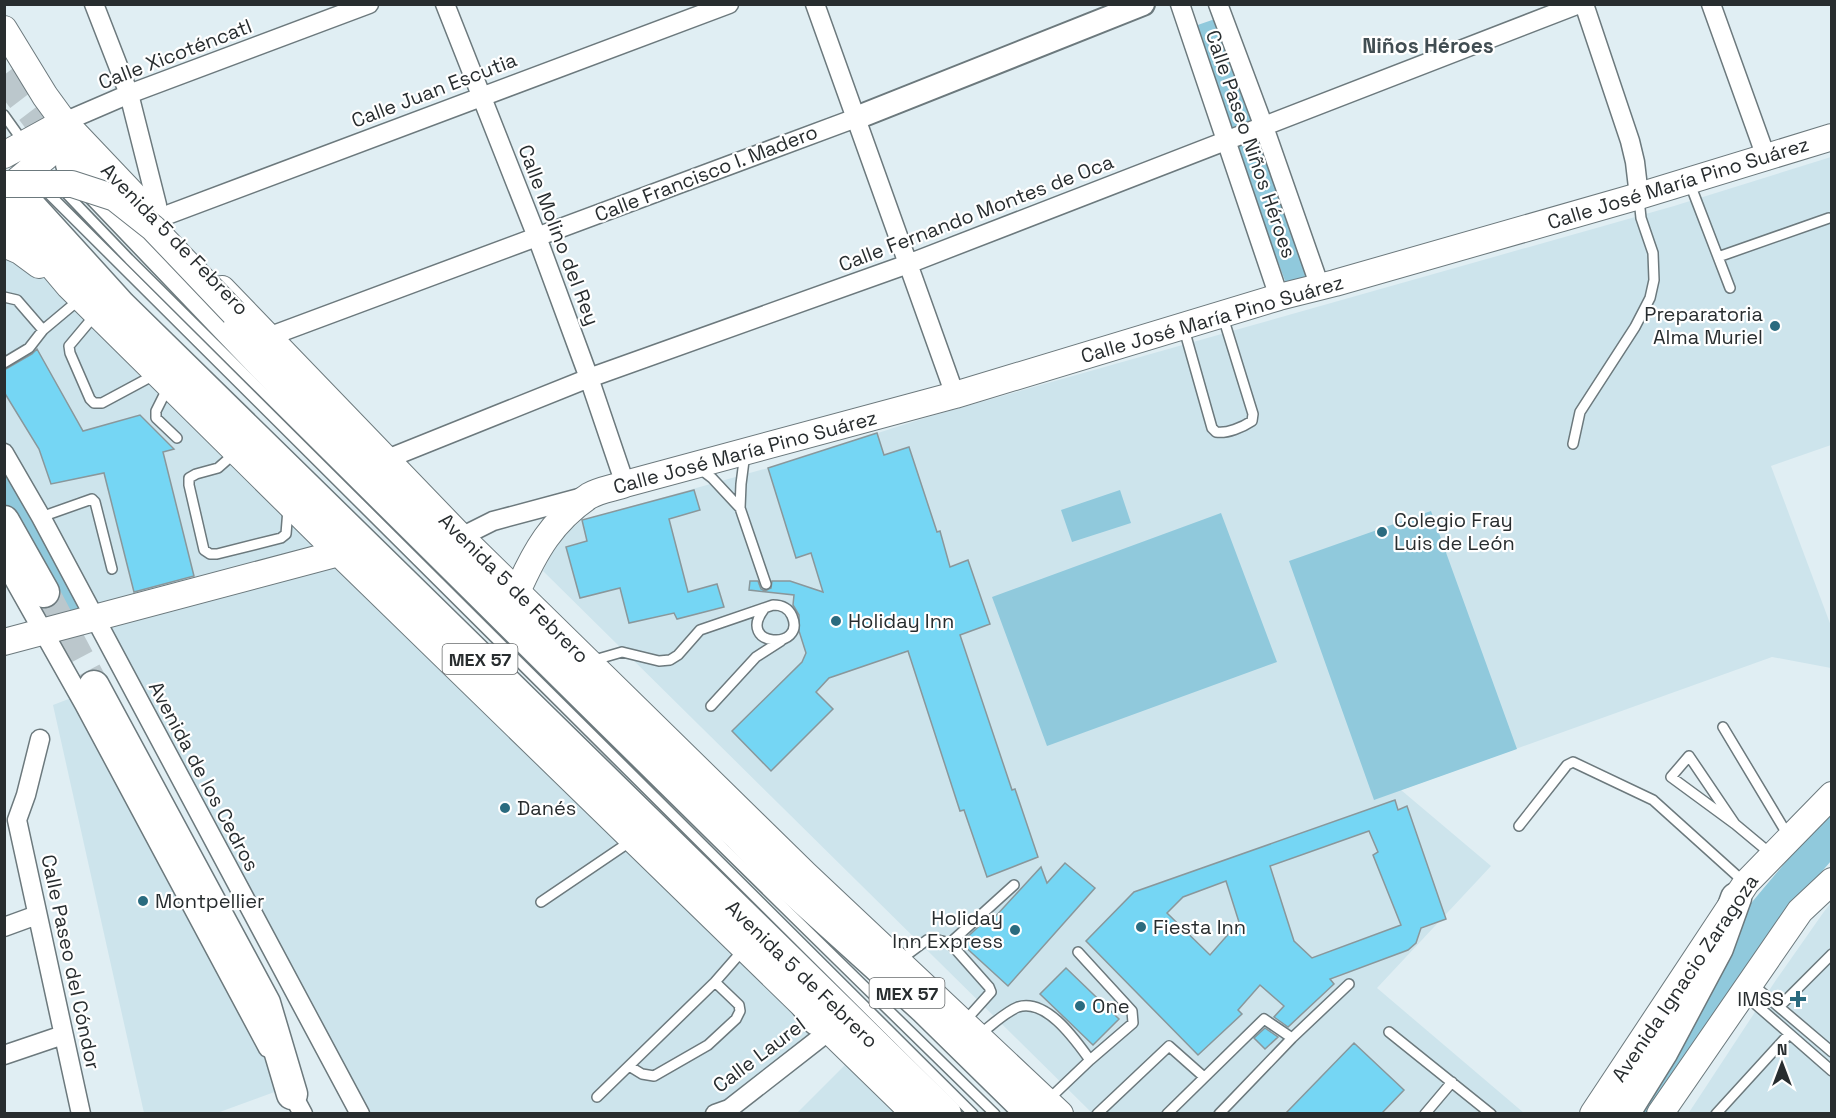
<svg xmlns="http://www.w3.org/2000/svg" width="1836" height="1118" viewBox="0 0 1836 1118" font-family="'Space Grotesk',sans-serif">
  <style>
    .built { fill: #cde4ec }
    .green { fill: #90c9dc }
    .building { fill: #75d6f4; stroke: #89979b; stroke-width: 1.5; fill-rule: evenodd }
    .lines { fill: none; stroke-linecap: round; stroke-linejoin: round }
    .trunk-tunnel { stroke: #bbc7cc; stroke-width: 30; stroke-dasharray: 30 15; stroke-linecap: butt }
    .service-casing { stroke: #6c797d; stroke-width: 12 }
    .minor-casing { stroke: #6c797d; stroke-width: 21 }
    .tertiary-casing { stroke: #6c797d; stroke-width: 26 }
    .secondary-casing { stroke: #6c797d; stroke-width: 28 }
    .trunk-casing { stroke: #6c797d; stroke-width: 33 }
    .service { stroke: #fff; stroke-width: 9 }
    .minor { stroke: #fff; stroke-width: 18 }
    .tertiary { stroke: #fff; stroke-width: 22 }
    .secondary { stroke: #fff; stroke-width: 26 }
    .trunk { stroke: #fff; stroke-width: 30 }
    .secondary-bridge-casing { stroke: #6c797d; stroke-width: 28; stroke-linecap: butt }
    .secondary-bridge { stroke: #fff; stroke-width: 26 }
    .poi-dot { fill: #2a6b7f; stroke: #fff; stroke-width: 2 }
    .labels { text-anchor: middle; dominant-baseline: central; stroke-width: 4.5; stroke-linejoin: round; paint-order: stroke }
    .shield { fill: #fff; stroke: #686c6d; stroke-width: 1.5 }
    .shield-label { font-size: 18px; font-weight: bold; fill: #282d2f }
    .street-label { font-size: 20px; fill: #282d2f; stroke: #fff }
    .poi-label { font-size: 20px; fill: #282d2f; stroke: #fff; text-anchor: start }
    .neighbourhood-label { font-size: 21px; font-weight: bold; fill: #414d52; stroke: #fff }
  </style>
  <rect width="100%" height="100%" fill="#e0eef3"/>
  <path class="built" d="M1831 157V445L1771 466 1831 626V668L1772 657 1401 790 1491 866 1377 988 1524 1113H1092L543 571 556 545 565 534 582 520 768 468 928 417 1674 206Z
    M4 244 20 251 829 1031 715 1113H360L5 453Z
    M79 695 288 1087 217 1113H144L53 705Z
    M1831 903V1113L1688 1114 1776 980 1823 913Z
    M854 1056 915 1114H796Z"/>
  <path class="green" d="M1215 19 1320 276 1287 286 1189 28Z
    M4 453 95 617 44 632 5 562Z
    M1120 490 1131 523 1072 542 1061 510Z
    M1431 511 1517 749 1374 800 1289 561Z
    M1221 513 1277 662 1047 746 992 597Z
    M1831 811V861L1779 921 1648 1113 1608 1114 1731 927 1784 864Z"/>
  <path class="building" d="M37 349 83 431 140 415 174 449 163 452 194 576 134 592 104 473 51 484 39 449 4 392V370L32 354Z
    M877 433 884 455 909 447 937 532 940 531 950 567 968 560 990 624 960 635 1012 790 1015 789 1038 857 987 877 964 810 960 811 908 651 829 678 816 692 833 709 771 771 732 731 802 662 806 653 799 631V615L793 605 794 595 749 590 750 581H758L761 589 765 591 771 588 772 581H790L823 592 811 553 796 558 768 468Z
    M694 490 700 510 669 519 688 592 717 584 724 607 677 619 674 613 629 623 620 588 580 598 566 547 587 541 582 520Z
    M1395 800 1398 810 1407 806 1446 919 1421 928 1416 943 1408 950 1330 979 1334 984 1288 1027 1274 1017 1284 1006 1260 985 1238 1010 1242 1014 1198 1055 1086 941 1134 892ZM1369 831 1378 852 1373 855 1401 925 1312 958 1294 941 1270 866ZM1226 881 1239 922 1210 955 1167 913 1183 897Z
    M1065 863 1095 888 1008 986 961 943 991 915 994 918 1041 867 1047 883Z
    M1066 968 1119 1019 1093 1045 1040 994Z
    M1265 1028 1278 1037 1265 1049 1254 1038Z
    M1354 1043 1404 1090 1382 1113H1286Z"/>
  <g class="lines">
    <path class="trunk-tunnel" d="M4 75 64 154
      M44 592 94 686"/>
    <g class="service-casing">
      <path id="service" d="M4 115 24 143
        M1690 184 1730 288
        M61 188 129 259C417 545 704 831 995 1114
        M44 189 973 1114
        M1718 257 1829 218
        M4 297 17 300 43 330 29 348 4 363
        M95 315 69 346 70 353 90 399 94 403H102L156 374
        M1184 329 1212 428 1216 432C1227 434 1243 427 1252 421L1253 414 1223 317
        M43 330 80 299
        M168 387 156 411V418L177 438
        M1573 444 1580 412 1635 327 1650 298 1654 280 1653 253 1641 218 1639 199
        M235 453 218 468 196 474 189 478V485L204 550 210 554H217L281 538 286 534 288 509
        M745 453 741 484 740 508 766 584
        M699 468 712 478 740 508
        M41 517 92 499 95 502 112 569
        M591 661 622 652 659 661 670 660 678 655 700 630 773 605C781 605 788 607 792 616 807 651 735 647 764 609
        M711 706 756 657 781 641
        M1723 727 1789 837
        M1689 756 1735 824 1671 777Z
        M1735 824 1771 854
        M1519 826 1567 765 1573 762 1653 800 1744 882
        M541 902 631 841
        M950 943 1014 885
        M1078 952 1132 1011 1133 1023 1090 1060
        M900 960 927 940 934 939 950 943 989 987 991 992 965 1021
        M1752 984 1832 1052
        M1745 995 1832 1071
        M1779 1007 1832 954
        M1389 1032 1491 1114
        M980 1034C991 1026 1005 1012 1018 1007 1047 998 1076 1041 1090 1060L1048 1100
        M629 1066 642 1074 654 1076 708 1045 736 1019 740 1011 739 1005 715 982
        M597 1097 715 982 743 950
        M1097 1114 1169 1046 1204 1077
        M1167 1114 1264 1019 1292 1038
        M1219 1114 1292 1038 1349 984
        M1425 1114 1452 1082
        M1716 1114 1789 1034"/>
    </g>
    <g class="minor-casing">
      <path id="minor" d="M94 4 129 94 157 205 155 219
        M445 4 537 237 589 378 625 484
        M815 4 955 395
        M1180 4 1279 297
        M1218 4 1264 127 1320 287
        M1584 4 1630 141 1635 162 1639 196
        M1711 4 1766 157
        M64 122 129 94 369 4
        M158 222 167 215 729 4
        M268 337 856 118
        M4 453 41 517 360 1114
        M387 459 589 378 908 264 1579 4
        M461 537 493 521 583 497
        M4 562 84 704 268 1048
        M17 820 81 1114
        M17 820 26 795 40 739
        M4 927 37 915
        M4 1055 63 1035
        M288 1086 303 1114
        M715 1114 729 1109 829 1031"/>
    </g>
    <g class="tertiary-casing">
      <path id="tertiary" d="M856 118 1143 4"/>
    </g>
    <g class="secondary-casing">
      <path id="secondary" d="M4 29 45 96 64 122 158 221
        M4 155 64 122
        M12 200 18 180 54 150 72 148 93 153
        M4 209 69 286 339 553 915 1114
        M4 244 20 251 39 265
        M222 289 461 537 805 874 1060 1114
        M517 592C535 551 552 521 589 496 599 490 614 488 625 484L955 395 1279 297 1335 283 1639 196 1832 137
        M4 642 339 553
        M1593 1114 1746 883 1832 795
        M1660 1114 1800 911 1832 881"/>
    </g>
    <g class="trunk-casing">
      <path id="trunk" d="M71 164 289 392 684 786 739 836 778 876 924 1008 1032 1114
        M22 197 121 306 946 1114
        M4 521 44 592
        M94 686 265 1003 292 1094
        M789 981 817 1020
        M1624 1114 1663 1051 1718 948 1736 898"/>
    </g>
    <use href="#service" class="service"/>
    <use href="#minor" class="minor"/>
    <use href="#tertiary" class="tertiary"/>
    <use href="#secondary" class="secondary"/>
    <use href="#trunk" class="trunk"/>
    <g class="secondary-bridge-casing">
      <path id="secondary-bridge" d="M4 184H72L115 198 153 228 234 313"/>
    </g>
    <use href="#secondary-bridge" class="secondary-bridge"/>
  </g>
  <g class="poi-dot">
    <circle cx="1775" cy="326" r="6"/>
    <circle cx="1382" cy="532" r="6"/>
    <circle cx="836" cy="621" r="6"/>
    <circle cx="505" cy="808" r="6"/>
    <circle cx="143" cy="901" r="6"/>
    <circle cx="1141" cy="927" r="6"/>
    <circle cx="1015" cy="930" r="6"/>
    <path d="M1795 990h6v6h6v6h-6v6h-6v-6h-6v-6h6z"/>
    <circle cx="1080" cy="1006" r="6"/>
  </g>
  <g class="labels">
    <g class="shield">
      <rect x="442.5" y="644" width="75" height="30" rx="4.5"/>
      <rect x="869.5" y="978" width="75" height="30" rx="4.5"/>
    </g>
    <g class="shield-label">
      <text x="480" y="659">MEX 57</text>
      <text x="907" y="993">MEX 57</text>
    </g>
    <g class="street-label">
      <text transform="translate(175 54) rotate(-21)">Calle Xicoténcatl</text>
      <text transform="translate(434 90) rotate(-21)">Calle Juan Escutia</text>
      <text transform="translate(1251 144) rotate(71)">Calle Paseo Niños Héroes</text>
      <text transform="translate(706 173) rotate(-21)">Calle Francisco I. Madero</text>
      <text transform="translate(1678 183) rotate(-17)">Calle José María Pino Suárez</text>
      <text transform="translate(976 213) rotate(-21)">Calle Fernando Montes de Oca</text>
      <text transform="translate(559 235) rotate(69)">Calle Molino del Rey</text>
      <text transform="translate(175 239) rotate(46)">Avenida 5 de Febrero</text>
      <text transform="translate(1212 319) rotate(-16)">Calle José María Pino Suárez</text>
      <text transform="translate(745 452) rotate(-15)">Calle José María Pino Suárez</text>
      <text transform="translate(514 588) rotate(45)">Avenida 5 de Febrero</text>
      <text transform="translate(204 776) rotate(62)">Avenida de los Cedros</text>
      <text transform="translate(71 962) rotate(78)">Calle Paseo del Cóndor</text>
      <text transform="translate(802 974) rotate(44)">Avenida 5 de Febrero</text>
      <text transform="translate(1685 978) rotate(-56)">Avenida Ignacio Zaragoza</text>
      <text transform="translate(759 1055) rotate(-37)">Calle Laurel</text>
    </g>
    <g class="poi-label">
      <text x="1763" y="314" text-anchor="end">Preparatoria<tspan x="1763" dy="23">Alma Muriel</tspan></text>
      <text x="1394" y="520">Colegio Fray<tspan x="1394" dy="23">Luis de León</tspan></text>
      <text x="848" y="621">Holiday Inn</text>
      <text x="517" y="808">Danés</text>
      <text x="155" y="901">Montpellier</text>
      <text x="1003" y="918" text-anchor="end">Holiday<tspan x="1003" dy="23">Inn Express</tspan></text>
      <text x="1153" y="927">Fiesta Inn</text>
      <text x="1784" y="999" text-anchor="end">IMSS</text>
      <text x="1092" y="1006">One</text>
    </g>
    <g class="neighbourhood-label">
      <text x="1428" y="45">Niños Héroes</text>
    </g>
  </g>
  <rect width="1836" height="1118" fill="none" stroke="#282d2f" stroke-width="12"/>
  <g transform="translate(1782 1064)" stroke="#ffffff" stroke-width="4.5" paint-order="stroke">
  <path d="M0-4.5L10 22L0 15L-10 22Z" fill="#282d2f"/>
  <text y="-9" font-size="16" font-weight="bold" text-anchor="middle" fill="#282d2f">N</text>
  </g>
</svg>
